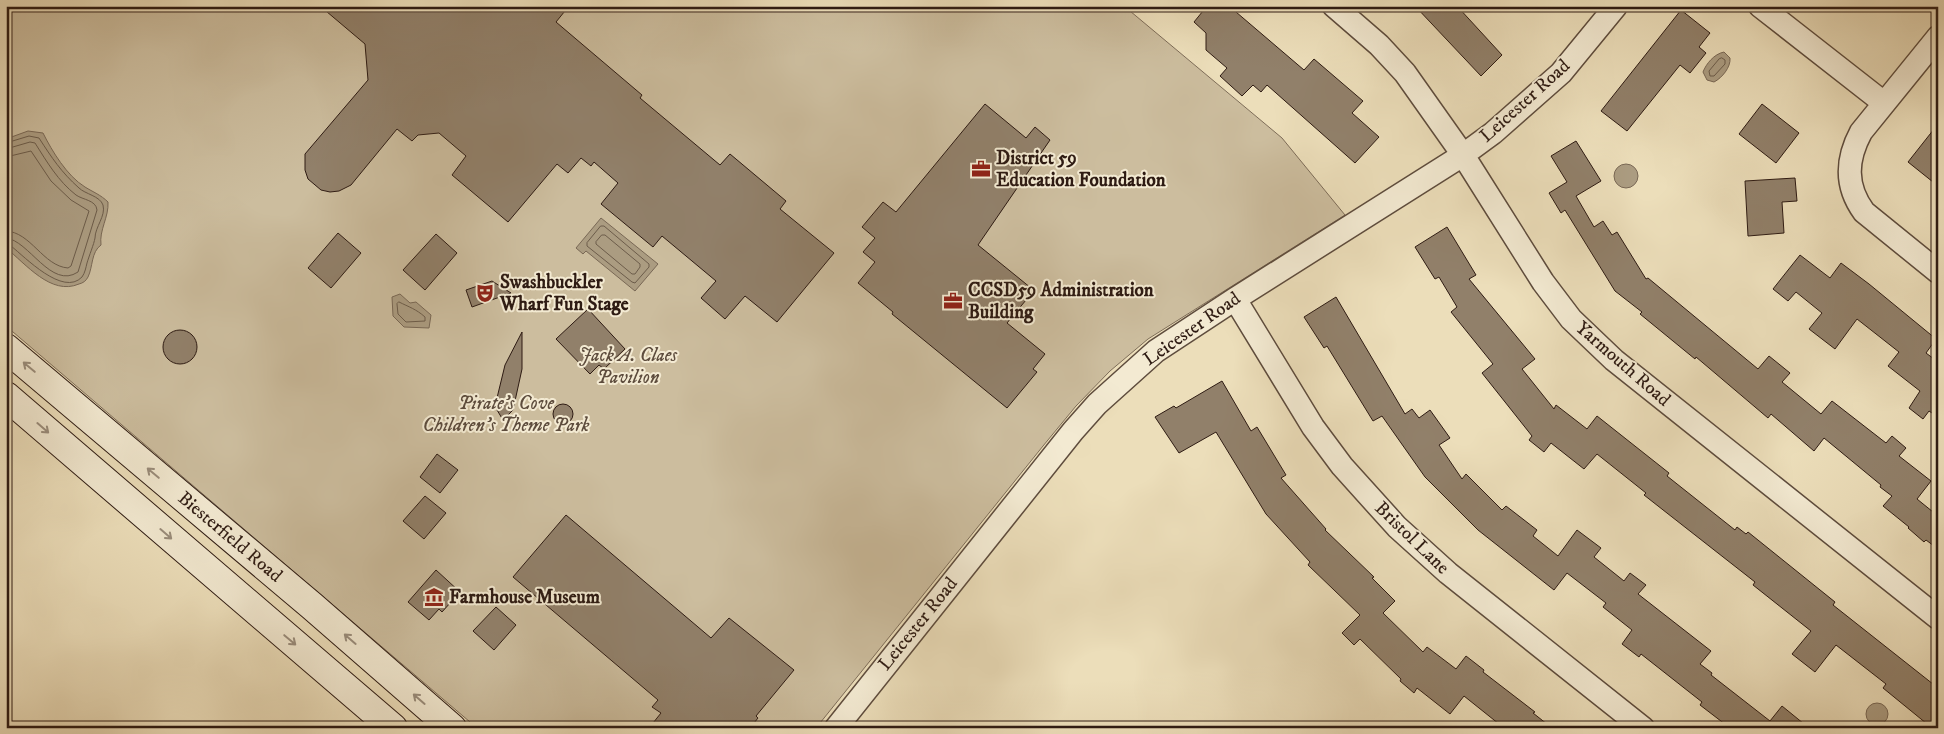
<svg xmlns="http://www.w3.org/2000/svg" width="1944" height="734" viewBox="0 0 1944 734" font-family="'IM FELL DW Pica',serif">
  <style>
    .green { fill: #ccbd9e; stroke: #7d6c58 }
    .water { fill: #ab9c81; stroke: #796855 }
    .lines { fill: none; stroke-linecap: round; stroke-linejoin: round }
    .shore { stroke: #6c5c4a; stroke-width: 1 }
    .building { fill: #91806a; stroke: #2e1b13 }
    .minor-casing { stroke: #5e4c3d; stroke-width: 25 }
    .secondary-casing { stroke: #2e1b13; stroke-width: 30 }
    .minor { stroke: #f3ead2; stroke-width: 22 }
    .secondary { stroke: #f3ead2; stroke-width: 28 }
    .oneway { stroke: #9a8d7c }
    .labels { text-anchor: middle; dominant-baseline: central; stroke-width: 4; stroke-linejoin: round; paint-order: stroke }
    .street-label { font-size: 19px; fill: #2e1b13; stroke: #f3ead2 }
    .poi-label { font-size: 19px; font-weight: bold; fill: #2e1b13; stroke: #f3ead2; text-anchor: start }
    .park-label { font-size: 19px; font-style: italic; fill: #5d4c3d; stroke: #f3ead2 }
  </style>
  <rect width="100%" height="100%" fill="#ecdeba"/>
  <filter id="stains"><feTurbulence type="fractalNoise" baseFrequency=".004" numOctaves="4"/><feColorMatrix values="0 0 0 0 .2 0 0 0 0 .09 0 0 0 0 .02 0 0 0 .5 -.17"/></filter>
  <radialGradient id="worn" r=".72"><stop offset=".6" stop-color="#630" stop-opacity="0"/><stop offset="1" stop-color="#630" stop-opacity=".3"/></radialGradient>
  <path class="green" d="M6 6H1124L1282 138 1345 215 1148 339 1110 371 1076 406 1043 446 816 728H477L6 326Z"/>
  <path class="water" d="M1724 52 1730 58C1731 67 1722 78 1714 82L1707 80 1703 72C1706 64 1714 54 1724 52Z
    M28 131 43 133C52 151 67 176 85 187 93 192 101 195 108 202 109 217 99 230 101 245 91 252 93 267 88 277 86 281 83 283 79 284 51 296 26 264 6 248V139Z
    M1614 176a12 12 0 1 1 24 0a12 12 0 1 1-24 0Z
    M601 218 658 264 635 291 586 251 583 254 576 248Z
    M400 294 410 303 416 302 431 315 429 328 404 327 393 316 392 297Z
    M1866 714a11 11 0 1 1 22 0a11 11 0 1 1-22 0Z"/>
  <g class="lines">
    <path class="shore" d="M1722 58 1725 60V64L1714 76H1710L1709 71 1719 59Z
      M6 143 29 136 39 138C52 158 61 172 79 188 85 194 100 196 103 205 106 216 95 227 95 238 94 244 89 256 87 263 86 267 85 273 82 277 63 297 25 257 11 246L6 245
      M6 149 30 142 35 143C47 162 58 181 76 195 83 200 96 200 97 210L78 272C51 290 29 240 6 238
      M6 157 31 151 51 181 71 200 89 211 71 266 68 268C43 266 31 232 6 231
      M601 226H604L649 264V267L635 283 632 282 587 246V243Z
      M602 235H605L640 264V267L635 274H632L596 244V242Z
      M399 302C409 307 416 309 425 317V321L406 322 398 314 397 304Z"/>
  </g>
  <path class="building" d="M320 6H569L556 22 642 95 640 98 720 165 730 154 786 201 780 209 834 253 777 322 745 296 725 319 701 298 716 281 662 236 653 247 601 204 618 183 594 162 591 166 581 158 568 173 557 164 508 222 452 175 466 156 439 133 418 135 412 141 397 129 351 185 339 191 330 192 321 190 308 179 305 170V154L368 80 365 44Z
    M1207 6H1229L1304 70 1314 59 1363 101 1352 113 1379 137 1355 163 1267 85 1261 92 1253 85 1242 96 1220 76 1227 68 1206 50V33L1194 22Z
    M1415 6H1457L1502 55 1481 76Z
    M1681 10 1710 33 1699 47 1706 53 1690 73 1680 65 1627 131 1601 111Z
    M985 104 1026 138 1035 127 1050 140 978 245 1031 288 1028 291 1031 294 1007 323 1045 354 1033 369 1037 372 1007 408 892 314 893 312 858 283 875 262 863 252 875 238 862 227 883 202 896 212Z
    M1762 104 1799 133 1776 163 1739 134Z
    M1938 124V186L1908 162Z
    M1576 141 1601 181 1576 196 1594 227 1603 221 1612 235 1617 232 1646 279 1648 278 1758 369 1769 356 1790 373 1782 382 1821 414 1832 401 1886 443 1892 436 1906 448 1899 456 1931 481 1917 499 1938 516V549L1926 540 1924 542 1908 528 1909 527 1883 506 1892 496 1880 487 1881 485 1824 438 1814 451 1771 414 1768 418 1696 357 1695 359 1640 314 1642 312 1615 291 1565 210 1561 213 1549 193 1567 182 1551 156Z
    M1795 178 1797 201 1782 202 1784 233 1748 236 1745 181Z
    M1447 227 1476 275 1469 279 1535 359 1522 369 1554 409 1556 405 1587 429 1597 416 1669 473 1667 476 1735 530 1737 527 1746 534 1748 532 1835 602 1833 605 1938 688V728H1932L1883 688 1886 684 1836 645 1815 672 1792 654 1811 631 1753 585 1755 582 1644 495 1646 493 1597 454 1584 469 1551 443 1544 452 1529 440 1532 436 1482 373 1493 364 1451 312 1457 307 1439 277 1435 279 1415 247Z
    M338 233 361 253 331 288 308 268Z
    M436 234 457 253 425 290 403 270Z
    M1800 255 1830 278 1841 263 1869 284 1936 339 1926 353 1938 362V417L1929 411 1923 419 1909 408 1920 391 1888 366 1899 352 1857 319 1835 349 1809 329 1822 313 1796 292 1788 301 1773 289Z
    M492 281 511 293 472 307 466 290Z
    M1336 297 1405 414 1412 409 1419 418 1430 410 1450 438 1439 445 1462 479 1466 474 1502 510 1506 506 1537 530 1533 536 1558 556 1577 530 1601 548 1594 557 1624 581 1630 573 1646 585 1638 594 1711 651 1700 664 1712 673 1711 675 1770 721 1782 706 1809 728H1730L1700 705 1702 702 1641 654 1639 657 1622 644 1632 630 1603 607 1606 603 1567 573 1554 590 1478 530 1425 477 1382 416 1373 421 1327 346 1324 348 1304 317Z
    M588 309 625 349 604 369 599 365 590 374 556 339Z
    M163 347a17 17 0 1 1 34 0a17 17 0 1 1-34 0Z
    M522 332V369L513 410 503 420 497 410 496 402 505 365Z
    M1222 381 1251 431 1257 427 1286 475 1281 478 1326 529 1325 530 1374 577 1372 578 1395 601 1383 613 1423 652 1427 647 1456 669 1466 656 1484 670 1483 672 1535 712 1533 713 1552 728H1504L1464 696 1450 714 1417 688 1414 693 1400 681 1401 679 1360 639 1354 645 1342 633 1360 615 1308 565 1310 562 1266 514 1216 432 1179 453 1155 417 1174 406 1176 408Z
    M553 414a10 10 0 1 1 20 0a10 10 0 1 1-20 0Z
    M437 454 458 470 440 493 420 477Z
    M425 496 446 513 424 539 403 521Z
    M566 515 711 638 729 618 794 670 756 716 758 718 750 728H649L661 713 652 707 658 700 513 577Z
    M436 570 460 592 442 612 439 609 429 620 408 602Z
    M496 607 516 625 494 650 473 631Z"/>
  <g class="lines">
    <g class="minor-casing">
      <path id="minor" d="M1334 6 1379 45 1405 73 1463 155 1543 282 1571 319 1614 360 1938 618
        M1760 6 1884 103
        M1938 37 1861 132C1846 160 1845 186 1864 212L1938 272
        M1235 299 1313 427 1342 466 1397 527 1448 573 1643 728
        M836 728 1073 431 1097 404 1156 351 1235 299 1463 155 1493 133 1561 73 1616 6"/>
    </g>
    <g class="secondary-casing">
      <path id="secondary" d="M6 348 312 606 452 728
        M6 396 393 728"/>
    </g>
    <use href="#minor" class="minor"/>
    <use href="#secondary" class="secondary"/>
  </g>
  <defs><path id="oneway-shaft" d="M-6 0H5M1.5-3L5.5 0L1.5 3" fill="none" stroke-width="1.6" stroke-linecap="round" stroke-linejoin="round" transform="scale(1.25)"/></defs>
  <g class="oneway">
    <use href="#oneway-shaft" transform="translate(29 367) rotate(-140)"/>
    <use href="#oneway-shaft" transform="translate(43 428) rotate(41)"/>
    <use href="#oneway-shaft" transform="translate(153 473) rotate(-140)"/>
    <use href="#oneway-shaft" transform="translate(166 534) rotate(41)"/>
    <use href="#oneway-shaft" transform="translate(350 639) rotate(-139)"/>
    <use href="#oneway-shaft" transform="translate(290 640) rotate(40)"/>
    <use href="#oneway-shaft" transform="translate(419 699) rotate(-139)"/>
  </g>
  <defs>
    <g id="office-bare" transform="scale(1.5)"><path d="M-6-3h4V-5.5h4V-3h4V5H-6ZM-1-4.5V-3h2v-1.5ZM-6 0V1H6V0Z" fill="#8f2418" stroke="#f3ead2" stroke-width="2.5" paint-order="stroke"/></g>
    <g id="theatre-bare" transform="scale(1.5)"><path d="M-5-5.5Q0-4 5-5.5V0Q5 5 0 6Q-5 5-5 0ZM-3.3-2.5H-1v1.5H-3.3ZM1-2.5H3.3v1.5H1ZM-2.8 1Q0 5.5 2.8 1Z" fill="#8f2418" stroke="#f3ead2" stroke-width="2.5" paint-order="stroke"/></g>
    <g id="museum-bare" transform="scale(1.5)"><path d="M0-6L6-3V-2H-6V-3ZM-5-1h2V3h-2ZM-1-1h2V3h-2ZM3-1h2V3H3ZM-6 4H6V6H-6Z" fill="#8f2418" stroke="#f3ead2" stroke-width="2.5" paint-order="stroke"/></g>
  </defs>
  <g fill-rule="evenodd">
    <use href="#office-bare" x="981" y="169"/>
    <use href="#theatre-bare" x="485" y="293"/>
    <use href="#office-bare" x="953" y="301"/>
    <use href="#museum-bare" x="434" y="597"/>
  </g>
  <g class="labels">
    <g class="street-label">
      <text transform="translate(1525 101) rotate(-42)">Leicester Road</text>
      <text transform="translate(1192 329) rotate(-35)">Leicester Road</text>
      <text transform="translate(1623 364) rotate(41)">Yarmouth Road</text>
      <text transform="translate(230 537) rotate(40)">Biesterfield Road</text>
      <text transform="translate(1412 538) rotate(44)">Bristol Lane</text>
      <text transform="translate(918 624) rotate(-51)">Leicester Road</text>
    </g>
    <g class="poi-label">
      <text x="996" y="158">District 59<tspan x="996" dy="22">Education Foundation</tspan></text>
      <text x="500" y="282">Swashbuckler<tspan x="500" dy="22">Wharf Fun Stage</tspan></text>
      <text x="968" y="290">CCSD59 Administration<tspan x="968" dy="22">Building</tspan></text>
      <text x="449" y="597">Farmhouse Museum</text>
    </g>
    <g class="park-label">
      <text x="628" y="355">Jack A. Claes<tspan x="628" dy="22">Pavilion</tspan></text>
      <text x="506" y="403">Pirate's Cove<tspan x="506" dy="22">Children's Theme Park</tspan></text>
    </g>
  </g>
  <rect width="1944" height="734" fill="none" stroke="#ecdeba" stroke-width="25"/>
  <rect x="8" y="8" width="1929" height="719" fill="none" stroke="#2e1b13" stroke-width="2.5"/>
  <rect x="12" y="12" width="1919" height="709" fill="none" stroke="#2e1b13"/>
  <rect width="100%" height="100%" filter="url(#stains)"/>
  <rect width="100%" height="100%" fill="url(#worn)"/>
</svg>
